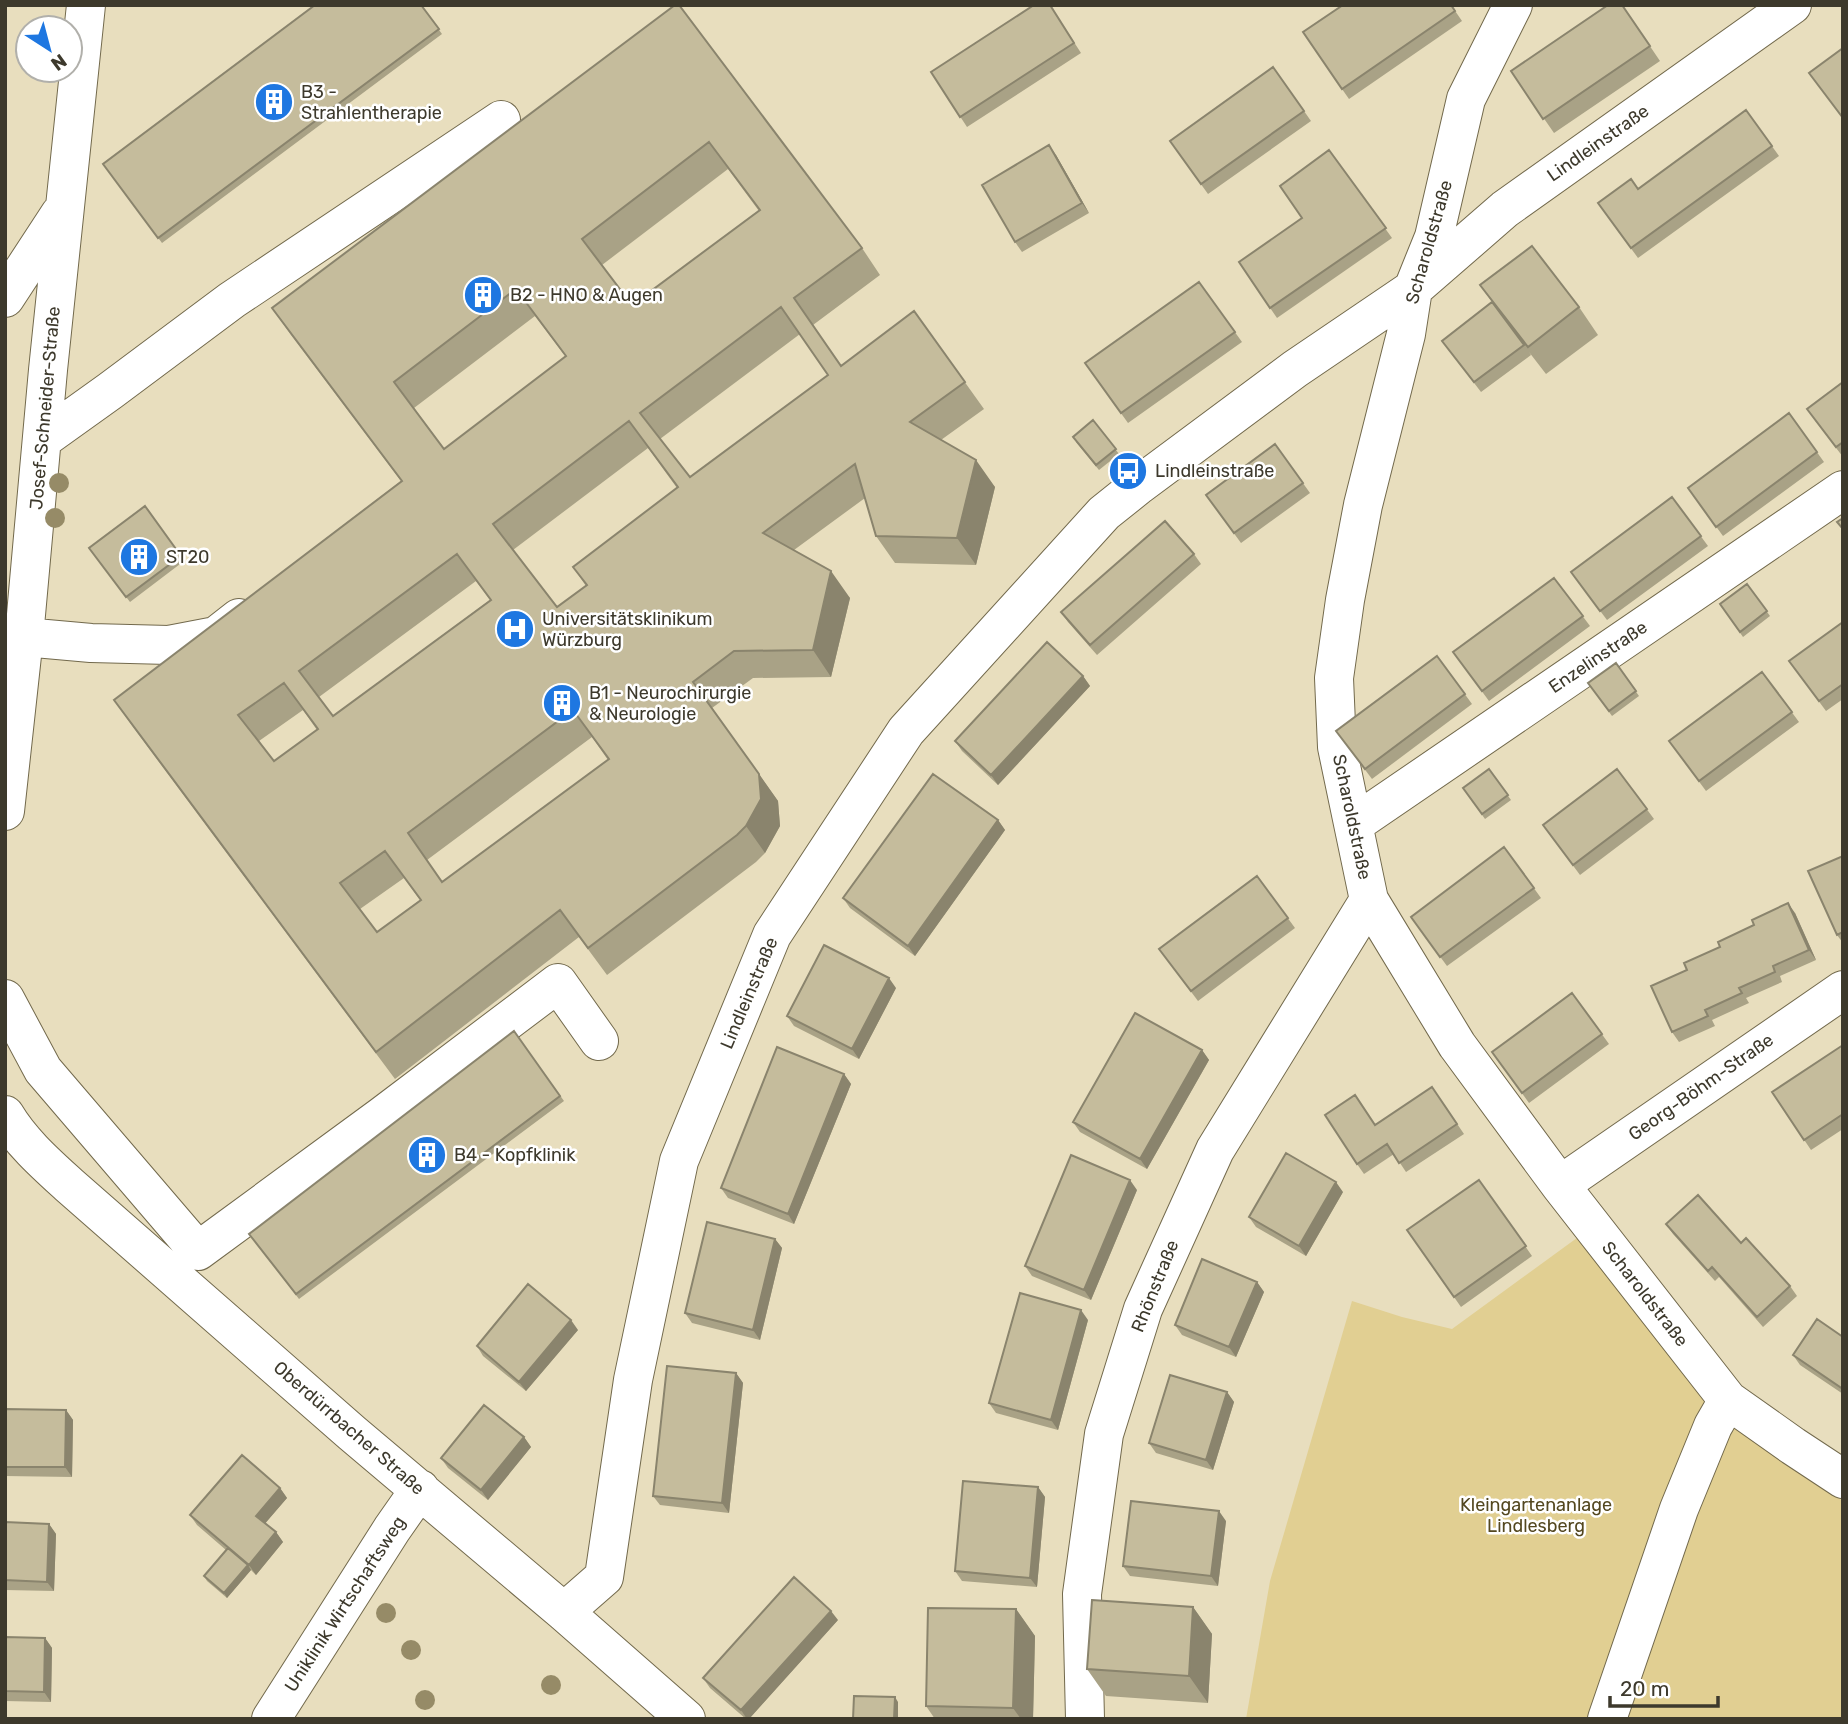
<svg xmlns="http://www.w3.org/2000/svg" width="1848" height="1724" viewBox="0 0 1848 1724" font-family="Rubik,sans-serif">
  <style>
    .green { fill: #e1cf92 }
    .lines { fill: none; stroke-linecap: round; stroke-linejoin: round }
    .minor-casing { stroke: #72694c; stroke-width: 40 }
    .minor { stroke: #fff; stroke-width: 38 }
    .tree { fill: #968b67 }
    .wall { fill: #a9a286; fill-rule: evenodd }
    .shaded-wall { fill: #8a846d }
    .building { fill: #c5bc9c; stroke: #8a846d; stroke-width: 2; fill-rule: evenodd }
    .labels { text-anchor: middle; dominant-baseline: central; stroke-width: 5; stroke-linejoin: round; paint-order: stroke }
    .poi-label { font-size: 18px; fill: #3d392c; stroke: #fff; text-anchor: start }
    .street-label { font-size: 18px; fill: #3d392c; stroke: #fff }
    .park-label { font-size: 18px; fill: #53471f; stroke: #fff }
  </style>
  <rect width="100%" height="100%" fill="#e8debe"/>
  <path class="green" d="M1581 1235 1719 1415 1843 1501V1719H1246L1270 1581 1352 1301 1402 1317 1452 1329Z"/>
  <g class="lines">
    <g class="minor-casing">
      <path id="minor" d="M1513 5 1466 99 1434 237 1413 289 1406 334 1363 505 1345 600 1334 678 1337 747 1369 900 1457 1045 1560 1185 1728 1400 1793 1446 1843 1479
        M5 298 60 214
        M43 439 110 391 232 300 501 120
        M24 637 91 643 169 645 216 636 239 618
        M5 811 24 637 48 370 86 5
        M1354 824 1843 490
        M5 999 43 1070 198 1251 382 1116 558 983 599 1041
        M5 1115C21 1142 46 1164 69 1185L352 1433 564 1612 686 1719
        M1560 1185 1843 990
        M564 1612 604 1577 633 1380 679 1161 772 935 906 731 1104 513 1139 485 1295 369 1413 289 1505 209 1792 5
        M271 1719 392 1529 420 1489
        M1085 1719 1082 1594 1104 1434 1143 1309 1215 1150 1369 900
        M1607 1719 1679 1509 1713 1426 1728 1400"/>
    </g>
    <use href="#minor" class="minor"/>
  </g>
  <g class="tree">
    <circle cx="59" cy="483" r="10"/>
    <circle cx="55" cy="518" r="10"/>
    <circle cx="386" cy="1613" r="10"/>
    <circle cx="411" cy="1650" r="10"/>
    <circle cx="551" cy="1685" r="10"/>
    <circle cx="425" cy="1700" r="10"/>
  </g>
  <path class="wall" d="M421 5 442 34 162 243 103 164Z
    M675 5 862 248 880 275 813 325 841 366 914 311 984 409 941 440 995 487 976 565 895 563 876 536 865 498 794 550 850 598 831 677 753 678 712 708 778 801 780 826 765 853 756 862 607 975 579 937 395 1079 133 727 114 700 401 481 291 335 272 308ZM728 169 759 211 632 305 602 265ZM535 316 566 357 444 449 414 408ZM800 334 828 375 690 477 660 439ZM648 448 677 488 573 567 586 586 557 607 513 550ZM476 581 490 600 333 716 319 697ZM303 710 317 730 274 761 259 741ZM592 737 608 760 442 882 427 860ZM404 878 420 900 377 932 360 909Z
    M1050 5 1081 53 967 127 931 72Z
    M1451 5 1462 21 1349 99 1342 89Z
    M1622 5 1660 61 1554 133 1511 71Z
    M1273 67 1311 121 1208 194 1170 141Z
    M1746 110 1779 156 1638 258 1598 203 1638 189Z
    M1329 150 1392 238 1277 318 1239 262 1302 218Z
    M1056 155 1089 213 1022 252 1015 242Z
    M1199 282 1242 342 1128 423 1085 363Z
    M1480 285 1579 307 1598 335 1546 374 1529 352 1531 355 1481 392 1442 341 1492 302Z
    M1843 382V457L1814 419Z
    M1789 413 1824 462 1723 536 1688 488Z
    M1093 420 1119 454 1099 470 1076 442Z
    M1275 444 1310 493 1241 543 1206 495Z
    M1672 497 1708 546 1607 620 1571 572Z
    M145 506 184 561 130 602 89 548Z
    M1194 554 1201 564 1097 655 1068 622 1061 612Z
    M1554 578 1590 626 1489 701 1453 652Z
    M1747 584 1770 616 1743 637 1720 604Z
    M1843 622V699L1826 711 1789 661Z
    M1437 656 1472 704 1372 779 1336 731Z
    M1616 663 1639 696 1612 716 1588 683Z
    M1762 672 1799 722 1706 791 1669 741Z
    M1083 676 1090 686 998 785 962 751 955 741Z
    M1489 769 1511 800 1485 819 1463 788Z
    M1617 769 1654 819 1580 875 1543 825Z
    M998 820 1005 830 915 956 850 908 843 898Z
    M1504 847 1541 898 1447 966 1411 917Z
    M1843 856V943L1837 935Z
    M1257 876 1295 928 1198 1001 1159 949Z
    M1795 913 1816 960 1780 976 1782 982 1746 998 1749 1003 1712 1020 1715 1026 1679 1042 1672 1032 1687 970Z
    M896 988 859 1059 794 1026 787 1016Z
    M1572 993 1609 1044 1529 1103 1492 1052Z
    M514 1031 564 1101 299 1299 249 1234Z
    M1843 1045V1129L1811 1150 1772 1092Z
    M1202 1050 1209 1060 1147 1169 1080 1132 1073 1122Z
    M844 1074 851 1084 794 1224 728 1198 721 1188Z
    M1432 1087 1464 1134 1406 1172 1394 1154 1364 1174 1357 1164 1375 1125Z
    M1479 1180 1532 1256 1461 1307 1407 1230Z
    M1137 1190 1091 1300 1032 1276 1025 1266Z
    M1343 1192 1306 1256 1256 1227 1249 1217Z
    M1666 1224 1790 1286 1797 1296 1763 1327 1719 1277 1715 1281 1673 1234Z
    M775 1239 782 1248 760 1340 692 1323 685 1313Z
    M1257 1282 1264 1292 1236 1357 1182 1335 1175 1325Z
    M1088 1320 1058 1430 996 1413 989 1403Z
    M578 1330 526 1391 483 1356 477 1346Z
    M1843 1337V1394L1800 1365 1793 1355Z
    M736 1373 743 1383 729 1513 660 1505 653 1496Z
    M1227 1392 1234 1402 1213 1470 1156 1453 1149 1443Z
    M5 1409 66 1410 73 1420 72 1477 5 1476Z
    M524 1437 531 1447 488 1500 448 1468 441 1458Z
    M1038 1487 1045 1497 1037 1587 962 1581 955 1571Z
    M280 1488 287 1498 265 1523 276 1532 283 1542 256 1575 251 1570 227 1598 207 1581 204 1576 226 1550 197 1525 190 1515Z
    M1226 1521 1218 1586 1130 1576 1123 1566Z
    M5 1522 49 1524 56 1534 54 1591 5 1590Z
    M1193 1607 1212 1634 1208 1703 1106 1696 1087 1669Z
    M1016 1609 1035 1636 1033 1719H935L926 1706Z
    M838 1620 749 1719H746L710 1688 703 1678Z
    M5 1637 45 1638 52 1648 51 1702 5 1701Z"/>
  <path class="shaded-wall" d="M1049 145 1056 155 1089 213 1082 203Z
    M976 460 995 487 976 565 957 538Z
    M831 571 850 598 831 677 813 650Z
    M1083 676 1090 686 998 785 991 775Z
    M759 774 778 801 780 826 765 853 746 826Z
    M998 820 1005 830 915 956 908 946Z
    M1788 903 1795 913 1816 960 1809 950Z
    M889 978 896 988 859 1059 852 1049Z
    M1202 1050 1209 1060 1147 1169 1140 1159Z
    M844 1074 851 1084 794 1224 788 1214Z
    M1130 1180 1137 1190 1091 1300 1084 1290Z
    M1336 1182 1343 1192 1306 1256 1299 1246Z
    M775 1239 782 1248 760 1340 753 1330Z
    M1257 1282 1264 1292 1236 1357 1229 1347Z
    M1081 1310 1088 1320 1058 1430 1051 1420Z
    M571 1320 578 1330 526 1391 519 1382Z
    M736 1373 743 1383 729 1513 722 1503Z
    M1227 1392 1234 1402 1213 1470 1206 1460Z
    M66 1410 73 1420 72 1477 65 1467Z
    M524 1437 531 1447 488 1500 481 1490Z
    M1038 1487 1045 1497 1037 1587 1030 1578Z
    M280 1488 287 1498 263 1526 256 1516Z
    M1219 1511 1226 1521 1218 1586 1211 1576Z
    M49 1524 56 1534 54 1591 47 1582Z
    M276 1532 283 1542 256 1575 249 1565Z
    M248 1565 251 1570 227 1598 224 1593Z
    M1193 1607 1212 1634 1208 1703 1189 1676Z
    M1016 1609 1035 1636 1033 1719H1021L1013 1708Z
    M831 1611 838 1620 749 1719H747L741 1710Z
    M45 1638 52 1648 51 1702 44 1692Z
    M895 1697 898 1702V1719H894Z"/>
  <path class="building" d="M315 5H421L439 29 158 238 103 164Z
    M675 5H679L862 248 794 298 841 366 914 311 965 382 910 422 976 460 957 538 876 536 855 464 763 533 831 571 813 650 734 651 693 682 759 774 761 799 746 826 737 835 588 948 560 910 376 1052 114 700 402 481 272 308ZM709 142 760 210 632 305 582 239ZM516 289 566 356 444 449 394 382ZM781 307 828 375 690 477 640 413ZM629 421 678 487 573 567 587 585 557 607 493 524ZM457 554 491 600 333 716 299 671ZM284 683 318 729 274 761 238 715ZM573 710 609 759 442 882 408 833ZM385 851 421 900 377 932 340 883Z
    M1034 5H1050L1074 43 960 117 931 72Z
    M1343 5H1451L1455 11 1342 89 1303 32Z
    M1608 5H1622L1650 46 1543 119 1511 71Z
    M1843 48V118L1809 73Z
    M1273 67 1304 111 1201 184 1170 141Z
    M1746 110 1772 146 1631 248 1598 203 1631 179 1638 189Z
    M1049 145 1082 203 1015 242 982 185Z
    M1329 150 1386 228 1270 308 1239 262 1302 218 1280 186Z
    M1532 246 1579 307 1528 347 1480 285Z
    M1199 282 1235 332 1121 413 1085 363Z
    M1492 302 1524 345 1474 382 1442 341Z
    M1843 382V442L1836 447 1807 409Z
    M1789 413 1817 452 1716 527 1688 488Z
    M1093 420 1116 449 1096 465 1073 437Z
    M1275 444 1303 483 1234 533 1206 495Z
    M1672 497 1701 536 1600 611 1571 572Z
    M145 506 181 556 126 597 89 548Z
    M1843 518V529L1837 522Z
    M1165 521 1194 554 1090 645 1061 612Z
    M1554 578 1583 616 1482 691 1453 652Z
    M1747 584 1767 611 1740 632 1720 604Z
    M1843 622V684L1819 701 1789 661Z
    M1047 642 1083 676 991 775 955 741Z
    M1437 656 1465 694 1365 769 1336 731Z
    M1616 663 1636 691 1609 711 1588 683Z
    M1762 672 1792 712 1699 781 1669 741Z
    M1489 769 1508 795 1482 814 1463 788Z
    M1617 769 1647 809 1573 865 1543 825Z
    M933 774 998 820 908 946 843 898Z
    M1504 847 1534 888 1440 957 1411 917Z
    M1843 856V932L1837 935 1808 871Z
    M1257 876 1288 918 1191 991 1159 949Z
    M1788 903 1809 950 1773 966 1775 972 1739 988 1742 993 1705 1010 1708 1016 1672 1032 1651 986 1687 970 1684 963 1720 947 1718 942 1754 925 1752 920Z
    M824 945 889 978 852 1049 787 1016Z
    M1572 993 1602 1034 1522 1093 1492 1052Z
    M1135 1013 1202 1050 1140 1159 1073 1122Z
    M514 1031 560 1096 296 1294 249 1234Z
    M1843 1045V1114L1804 1140 1772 1092Z
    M777 1047 844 1074 788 1214 721 1188Z
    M1432 1087 1457 1124 1399 1163 1387 1144 1357 1164 1325 1115 1355 1095 1375 1125Z
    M1286 1153 1336 1182 1299 1246 1249 1217Z
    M1071 1155 1130 1180 1084 1290 1025 1266Z
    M1479 1180 1526 1246 1454 1297 1407 1230Z
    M1698 1195 1741 1243 1746 1238 1790 1286 1757 1317 1712 1267 1708 1271 1666 1224Z
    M707 1222 775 1239 753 1330 685 1313Z
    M1202 1259 1257 1282 1229 1347 1175 1325Z
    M528 1284 571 1320 519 1382 477 1346Z
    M1020 1293 1081 1310 1051 1420 989 1403Z
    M1817 1319 1843 1337V1389L1793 1355Z
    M667 1366 736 1373 722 1503 653 1496Z
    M1170 1375 1227 1392 1206 1460 1149 1443Z
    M484 1405 524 1437 481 1490 441 1458Z
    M5 1409 66 1410 65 1467H5Z
    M242 1455 280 1488 256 1516 276 1532 249 1565 190 1515Z
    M963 1481 1038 1487 1030 1578 955 1571Z
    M1131 1501 1219 1511 1211 1576 1123 1566Z
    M5 1522 49 1524 47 1582 5 1580Z
    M228 1548 248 1565 224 1593 204 1576Z
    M794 1577 831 1611 741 1710 703 1678Z
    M1092 1600 1193 1607 1189 1676 1087 1669Z
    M928 1608 1016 1609 1013 1708 926 1706Z
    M5 1637 45 1638 44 1692 5 1691Z
    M854 1696 895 1697 894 1719H853Z"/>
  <defs>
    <g id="building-disc" transform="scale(2.0125)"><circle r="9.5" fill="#1e77e1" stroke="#fff"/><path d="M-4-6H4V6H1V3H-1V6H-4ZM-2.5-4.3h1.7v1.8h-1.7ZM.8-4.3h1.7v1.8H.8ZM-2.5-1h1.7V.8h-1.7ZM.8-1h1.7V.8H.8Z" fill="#fff"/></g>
    <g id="bus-disc" transform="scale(2.0125)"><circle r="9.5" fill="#1e77e1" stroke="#fff"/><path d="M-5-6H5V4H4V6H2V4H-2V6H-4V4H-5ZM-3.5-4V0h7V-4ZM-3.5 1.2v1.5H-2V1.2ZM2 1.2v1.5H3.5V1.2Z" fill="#fff"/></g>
    <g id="hospital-disc" transform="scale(2.0125)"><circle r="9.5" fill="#1e77e1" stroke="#fff"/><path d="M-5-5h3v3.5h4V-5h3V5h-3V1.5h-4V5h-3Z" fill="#fff"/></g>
  </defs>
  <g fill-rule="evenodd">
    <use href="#building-disc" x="274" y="102"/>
    <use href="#building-disc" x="483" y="295"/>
    <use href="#bus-disc" x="1128" y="471"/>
    <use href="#building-disc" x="139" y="557"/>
    <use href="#hospital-disc" x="515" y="629"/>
    <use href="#building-disc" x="562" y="703"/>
    <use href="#building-disc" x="427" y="1155"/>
  </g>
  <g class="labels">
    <g class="poi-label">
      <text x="301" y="92">B3 -<tspan x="301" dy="21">Strahlentherapie</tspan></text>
      <text x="510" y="295">B2 - HNO &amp; Augen</text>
      <text x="1155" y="471">Lindleinstraße</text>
      <text x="166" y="557">ST20</text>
      <text x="542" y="619">Universitätsklinikum<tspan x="542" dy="21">Würzburg</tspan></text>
      <text x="589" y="693">B1 - Neurochirurgie<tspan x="589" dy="21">&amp; Neurologie</tspan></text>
      <text x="454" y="1155">B4 - Kopfklinik</text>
    </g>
    <g class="street-label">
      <text transform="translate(1598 143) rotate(-35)">Lindleinstraße</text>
      <text transform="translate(1429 242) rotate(-74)">Scharoldstraße</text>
      <text transform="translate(45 408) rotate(-85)">Josef-Schneider-Straße</text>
      <text transform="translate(1598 657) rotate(-34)">Enzelinstraße</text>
      <text transform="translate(1352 817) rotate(78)">Scharoldstraße</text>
      <text transform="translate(749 993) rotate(-67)">Lindleinstraße</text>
      <text transform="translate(1701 1087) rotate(-35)">Georg-Böhm-Straße</text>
      <text transform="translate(1155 1286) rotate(-68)">Rhönstraße</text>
      <text transform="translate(1645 1294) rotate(52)">Scharoldstraße</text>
      <text transform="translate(349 1428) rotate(41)">Oberdürrbacher Straße</text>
      <text transform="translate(345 1604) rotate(-57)">Uniklinik Wirtschaftsweg</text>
    </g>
    <g class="park-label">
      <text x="1536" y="1505">Kleingartenanlage<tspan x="1536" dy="21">Lindlesberg</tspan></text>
    </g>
  </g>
  <rect width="1848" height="1724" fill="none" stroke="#3d392c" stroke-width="14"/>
  <g transform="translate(49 49) rotate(144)"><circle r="33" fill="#ffffff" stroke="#b1b0ab" stroke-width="2"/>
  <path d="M0-5L12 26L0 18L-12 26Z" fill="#1e77e1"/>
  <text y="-10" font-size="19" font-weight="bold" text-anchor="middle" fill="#3d392c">N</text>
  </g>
  <path d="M1610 1696v10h108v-10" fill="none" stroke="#3d392c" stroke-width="3.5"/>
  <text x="1620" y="1696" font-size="21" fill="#3d392c" stroke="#ffffff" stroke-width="5" paint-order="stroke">20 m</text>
</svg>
